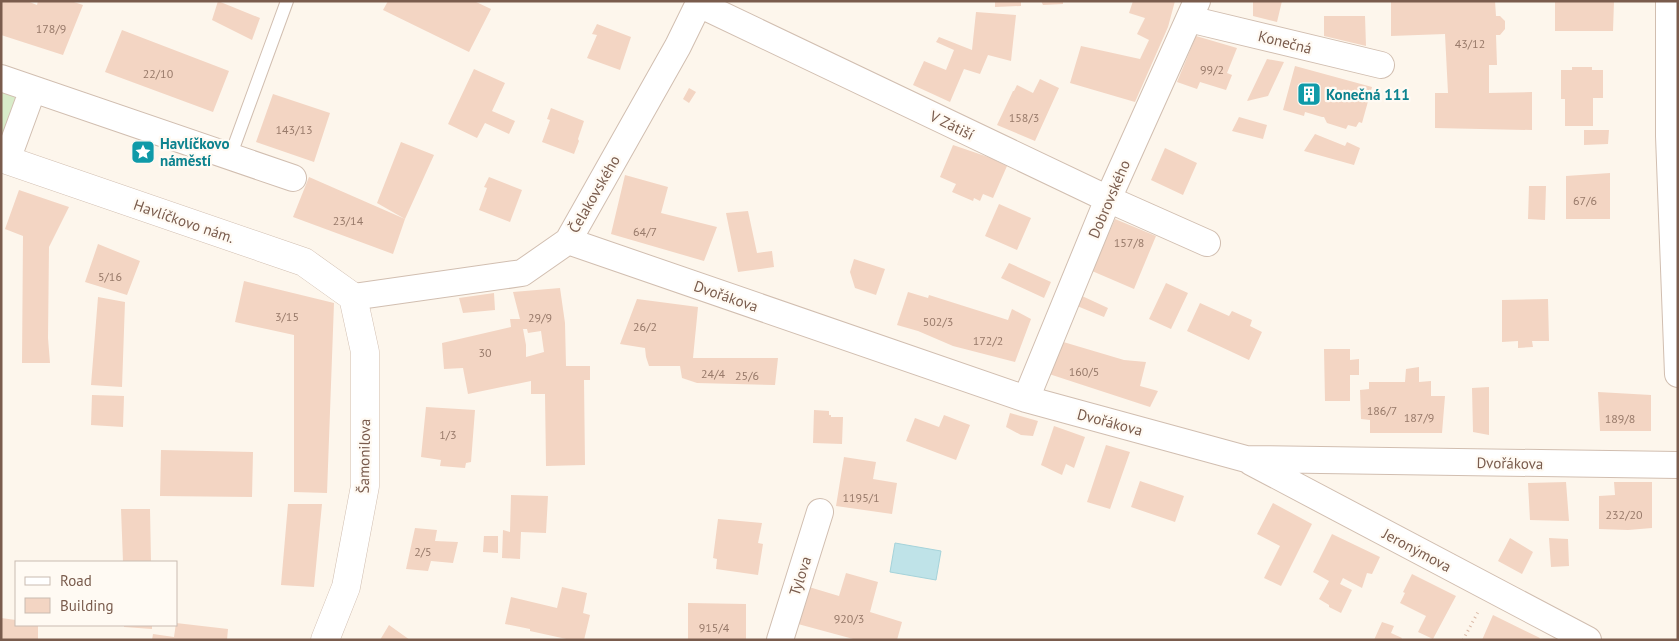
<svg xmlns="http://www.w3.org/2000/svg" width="1679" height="641" viewBox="0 0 1679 641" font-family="'PT Sans',sans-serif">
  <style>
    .green { fill: #d8ecc9 }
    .water { fill: #bfe3e8; stroke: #a5d3da }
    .building { fill: #f3d5c3; fill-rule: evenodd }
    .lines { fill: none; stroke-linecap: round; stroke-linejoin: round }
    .service-casing { stroke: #d1beb0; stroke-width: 14 }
    .minor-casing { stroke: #d1beb0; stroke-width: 28 }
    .tertiary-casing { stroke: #d1beb0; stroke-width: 29 }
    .path { stroke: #d9b8a5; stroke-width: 3; stroke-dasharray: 1 4; stroke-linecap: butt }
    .service { stroke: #fff; stroke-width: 12 }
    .minor { stroke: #fff; stroke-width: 26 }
    .tertiary { stroke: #fff; stroke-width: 28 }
    .labels { text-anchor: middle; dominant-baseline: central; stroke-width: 4.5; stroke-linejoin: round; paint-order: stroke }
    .number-label { font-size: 12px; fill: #987a6a }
    .street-label { font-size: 15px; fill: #7a5c4d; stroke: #fffaf3 }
    .culture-label { font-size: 15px; font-weight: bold; fill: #0d838f; stroke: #fffaf3; text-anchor: start }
  </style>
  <rect width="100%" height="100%" fill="#fdf6ec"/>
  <path class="green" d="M1 89 19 96 1 148Z"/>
  <path class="water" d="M895 543 941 551 936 580 890 572Z"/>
  <path class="building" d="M1 1H27L37 5 38 1H71L83 5 63 55 1 35Z
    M218 1 260 18 252 40 212 20Z
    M388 1H474L491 9 469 52 383 10Z
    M995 1H1021V6L995 7Z
    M1041 1H1063V4L1043 5Z
    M1133 1H1175L1168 27 1135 102 1070 83 1081 46 1140 59 1149 40 1137 34 1145 18 1129 13Z
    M1253 1H1282L1277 22 1253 16Z
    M1391 1H1495L1496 16H1500L1505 21V29L1500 35H1496L1497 65H1489V93L1532 92V130L1435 128V93H1448L1445 34 1391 36Z
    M1555 1H1614L1613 31H1555Z
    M976 12 1016 15 1011 61 988 55 980 74 964 69 950 102 913 85 924 61 946 70 954 50 936 42 939 37 972 50Z
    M1324 16H1365L1366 46 1324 36Z
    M597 24 631 37 620 70 587 58 597 35 592 34Z
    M122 30 229 71 213 112 105 72Z
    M1196 36 1237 48 1227 73 1232 75 1226 90 1200 82 1197 89 1177 82Z
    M1267 59 1284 62 1268 96 1247 101Z
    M1295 66 1372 87 1362 123 1359 122 1356 127 1348 125 1346 129 1327 123 1324 117H1322L1305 112 1304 116 1283 110Z
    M1572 67H1592V70H1603V98H1593V126H1565V99H1561V70H1572Z
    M474 69 505 83 492 111 515 121 509 134 485 123 477 138 448 124Z
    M1040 79 1059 88 1035 141 997 125 1013 91H1014L1017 85 1033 93Z
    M689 88 696 92 689 103 683 99Z
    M273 94 330 113 314 162 256 142Z
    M551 108 584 121 578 139 579 141 574 154 542 142 550 120 547 119Z
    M1239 117 1267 125 1263 139 1232 131Z
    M1584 130H1609L1608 144 1584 145Z
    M1315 134 1345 146 1347 142 1360 148 1354 165 1304 151Z
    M401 142 434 155 405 219 377 203Z
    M953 145 991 158 1007 166 993 198 983 194 980 201 974 198 973 201 952 192 956 184 940 177Z
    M1165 148 1197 163 1183 195 1151 180Z
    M1610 173V219H1566V176Z
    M625 175 668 187 661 213 717 227 704 261 611 234Z
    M309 177 405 219 393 254 293 217Z
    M489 177 522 190 510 222 479 210 487 188 484 187Z
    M1529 186H1546L1545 220 1528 219Z
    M19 190 69 207 49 247 48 338 50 363H22L23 236 5 229Z
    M999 204 1031 218 1017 250 985 236Z
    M748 211 757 253 772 251 774 267 738 272 726 213Z
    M1115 219 1156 236 1134 289 1092 271Z
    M98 244 140 261 127 295 85 282Z
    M854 259 885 269 876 295 855 288 850 272Z
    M1009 263 1051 282 1044 298 1001 278Z
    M244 281 334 303 327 493 294 492V335L235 322Z
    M1166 283 1188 293 1171 329 1149 319Z
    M560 288 565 323 566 366H590V380H584L585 465 546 466 545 394H531V381L468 394 463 368 444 369 442 343 511 327 510 319H520L513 292ZM523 329H527L528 333 541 331 544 352 526 357V345Z
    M908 292 928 298 929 295 1008 320 1012 309 1031 319 1015 362 953 346 918 331 897 325Z
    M494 293 495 310 463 313 459 298Z
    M1082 296 1108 308 1104 317 1077 306Z
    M98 297 125 302 122 387 91 385Z
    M637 299 698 307 693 358H778L775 385 697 383 682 378 680 366H649L646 357 645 348 620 344Z
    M1548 299 1549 341H1532L1533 347 1518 348V341L1502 342V300Z
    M1200 303 1229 316 1232 311 1252 320 1250 326 1262 332 1249 360 1187 331Z
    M1060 341 1124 360 1146 362 1140 386 1158 391 1150 407 1046 373Z
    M1324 349H1350V360L1359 359V375H1350V401H1325Z
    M1419 367V382L1431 381V396H1445L1442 433H1370V420L1361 419 1360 390 1369 389V382H1405L1406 369Z
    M1489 387V435L1473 432 1472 388Z
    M1598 392 1651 395V431H1600Z
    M92 395 124 396 123 427 91 425Z
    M426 407 475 410 471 462 466 463 465 468 440 466 441 460 421 457Z
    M814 410 829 411V415H831V417H843L842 444 813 443Z
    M1010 413 1038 421 1033 436 1021 435 1006 427Z
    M944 415 970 425 956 460 906 441 915 418 939 427Z
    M1054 426 1085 437 1074 468 1066 464 1062 475 1041 465Z
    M1106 445 1130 452 1110 509 1087 502Z
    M161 450 253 452 252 497 160 496Z
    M844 457 876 462 873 479 897 483 892 514 836 506Z
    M1140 481 1184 496 1175 522 1131 507Z
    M1566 482 1569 521 1530 520 1528 483Z
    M1614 482H1652V528L1628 530 1599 529V496L1615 495Z
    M511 495 548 496 546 533 521 532 520 559 502 558 503 530 510 532Z
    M1273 503 1312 524 1281 586 1264 578 1280 546 1257 534Z
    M288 504H322L314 587 281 585Z
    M121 509H150L151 562H123Z
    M718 519 762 523 758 543 763 544 758 575 716 569 717 559 713 558Z
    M415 528 437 530 435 541 458 542 453 563 431 561 428 571 406 569Z
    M1332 534 1380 557 1372 574 1367 573 1362 588 1343 578 1340 584 1352 590 1341 613 1329 607V605L1319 599 1329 581 1313 572Z
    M484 536H498V553L483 552Z
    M1510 538 1533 552 1522 574 1498 561Z
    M1549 538 1568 539 1569 566 1551 567Z
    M846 573 878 582 870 612 902 622 897 640H857L798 624 809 587 839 596Z
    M1412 574 1456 596 1433 639 1418 632 1426 616 1400 603 1405 593 1403 592Z
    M562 587 587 593 583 613 590 615 584 640H571L530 631V629L505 624 511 597 557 608Z
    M688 603 746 604V640H688Z
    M1493 615 1540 638 1539 640H1482Z
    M1 618 16 620V625H38V640H1Z
    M1382 622 1394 626 1391 633 1402 638 1401 640H1374Z
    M176 623 228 629 227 640H152L153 634 174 637Z
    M124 625H152V629L124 627Z
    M389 625 410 640H380Z"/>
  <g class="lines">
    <g class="service-casing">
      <path id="service" d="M230 157 287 1"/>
    </g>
    <g class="minor-casing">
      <path id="minor" d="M1669 1V136L1678 374
        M699 4 1108 199 1207 243
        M1189 19 1381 65
        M1 78 293 178
        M7 160 33 89
        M568 241 1026 399 1246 459 1678 465
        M353 297 522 273 568 241 678 46 700 1
        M1026 399 1108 199 1197 1
        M1251 462 1588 640
        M780 640 820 512"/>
    </g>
    <g class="tertiary-casing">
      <path id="tertiary" d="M1 158 304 262 353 297 365 352V486L346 587 325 640"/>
    </g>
    <path class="path" d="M1463 640 1478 612"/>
    <use href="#service" class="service"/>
    <use href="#minor" class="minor"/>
    <use href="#tertiary" class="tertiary"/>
  </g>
  <defs>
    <g id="building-square" transform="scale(1.25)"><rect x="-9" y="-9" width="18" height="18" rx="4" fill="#0f9aa8" stroke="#fffaf3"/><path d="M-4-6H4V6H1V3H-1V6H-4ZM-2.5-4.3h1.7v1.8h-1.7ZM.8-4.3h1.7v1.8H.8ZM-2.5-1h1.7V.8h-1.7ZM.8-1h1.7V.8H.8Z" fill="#fff"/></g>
    <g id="sight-square" transform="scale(1.25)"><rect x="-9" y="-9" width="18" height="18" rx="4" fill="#0f9aa8" stroke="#fffaf3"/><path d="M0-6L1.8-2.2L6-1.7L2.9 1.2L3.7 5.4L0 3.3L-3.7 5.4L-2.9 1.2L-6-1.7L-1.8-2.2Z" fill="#fff"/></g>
  </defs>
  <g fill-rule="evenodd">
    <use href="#building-square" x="1309" y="94"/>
    <use href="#sight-square" x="143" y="152"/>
  </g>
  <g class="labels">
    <g class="number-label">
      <text x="51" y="28">178/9</text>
      <text x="1470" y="43">43/12</text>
      <text x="1212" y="69">99/2</text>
      <text x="158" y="73">22/10</text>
      <text x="1024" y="117">158/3</text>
      <text x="294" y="129">143/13</text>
      <text x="1585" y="200">67/6</text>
      <text x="348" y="220">23/14</text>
      <text x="645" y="231">64/7</text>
      <text x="1129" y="242">157/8</text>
      <text x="110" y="276">5/16</text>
      <text x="287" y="316">3/15</text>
      <text x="540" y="317">29/9</text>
      <text x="938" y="321">502/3</text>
      <text x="645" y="326">26/2</text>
      <text x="988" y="340">172/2</text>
      <text x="485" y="352">30</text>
      <text x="1084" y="371">160/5</text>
      <text x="713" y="373">24/4</text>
      <text x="747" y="375">25/6</text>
      <text x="1382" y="410">186/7</text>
      <text x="1419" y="417">187/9</text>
      <text x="1620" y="418">189/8</text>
      <text x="448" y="434">1/3</text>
      <text x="861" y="497">1195/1</text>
      <text x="1624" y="514">232/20</text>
      <text x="423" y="551">2/5</text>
      <text x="849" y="618">920/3</text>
      <text x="714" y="627">915/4</text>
    </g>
    <g class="street-label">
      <text transform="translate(1285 42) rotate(14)">Konečná</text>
      <text transform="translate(952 125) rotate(26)">V Zátiší</text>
      <text transform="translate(594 194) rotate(-60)">Čelakovského</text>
      <text transform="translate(1109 199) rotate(-67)">Dobrovského</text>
      <text transform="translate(184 221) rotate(19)">Havlíčkovo nám.</text>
      <text transform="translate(726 296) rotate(19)">Dvořákova</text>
      <text transform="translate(1110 422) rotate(15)">Dvořákova</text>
      <text transform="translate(364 456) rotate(-89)">Šamonilova</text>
      <text transform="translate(1510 463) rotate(1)">Dvořákova</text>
      <text transform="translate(1417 550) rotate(28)">Jeronýmova</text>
      <text transform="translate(800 576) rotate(-72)">Tylova</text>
    </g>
    <g class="culture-label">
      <text x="1326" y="94">Konečná 111</text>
      <text x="160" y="143">Havlíčkovo<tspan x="160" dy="17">náměstí</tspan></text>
    </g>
  </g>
  <rect width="1679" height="641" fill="none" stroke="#7a5c4d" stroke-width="5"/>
  <rect x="15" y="561" width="162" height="65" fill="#fffaf3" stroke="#cabbb1"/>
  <rect x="25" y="577" width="25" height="8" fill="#ffffff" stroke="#cabbb1"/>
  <text x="60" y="586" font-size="15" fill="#7a5c4d">Road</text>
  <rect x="25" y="598" width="25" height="15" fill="#f3d5c3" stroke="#cabbb1"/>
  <text x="60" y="611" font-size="15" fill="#7a5c4d">Building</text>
</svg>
